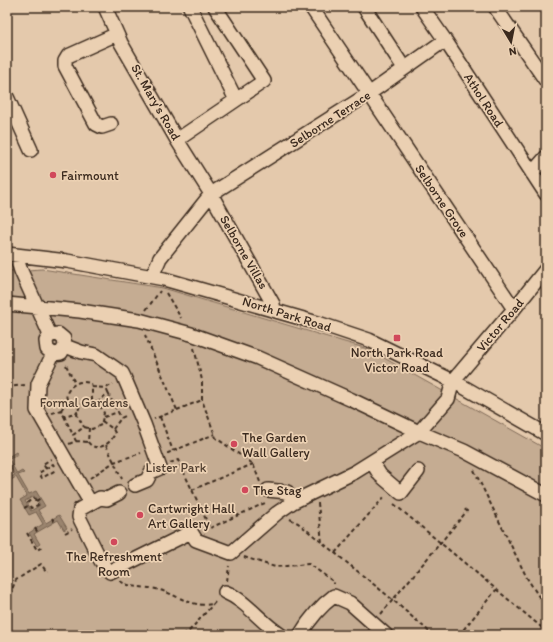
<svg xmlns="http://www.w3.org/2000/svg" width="553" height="642" viewBox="0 0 553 642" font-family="Itim,sans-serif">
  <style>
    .green { fill: #c5ac92; stroke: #806b58 }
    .water { fill: #9a846e; stroke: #74604e; fill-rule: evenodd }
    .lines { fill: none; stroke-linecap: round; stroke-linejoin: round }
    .minor-casing { stroke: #3b2a1e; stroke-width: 16 }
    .path { stroke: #3b2a1e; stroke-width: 2; stroke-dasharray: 4 3; stroke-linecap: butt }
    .minor { stroke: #ebd0b2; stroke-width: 13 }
    .poi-dot { fill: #d1495b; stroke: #ebd0b2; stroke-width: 1.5 }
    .labels { text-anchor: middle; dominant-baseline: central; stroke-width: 3.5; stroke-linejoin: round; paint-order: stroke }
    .street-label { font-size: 13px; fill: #3b2a1e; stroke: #ebd0b2 }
    .poi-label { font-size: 13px; fill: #3b2a1e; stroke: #ebd0b2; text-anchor: start }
    .park-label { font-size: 13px; fill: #503e2f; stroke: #ebd0b2 }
  </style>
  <rect width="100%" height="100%" fill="#e4c9ac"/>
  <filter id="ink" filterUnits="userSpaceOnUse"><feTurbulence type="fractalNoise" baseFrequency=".025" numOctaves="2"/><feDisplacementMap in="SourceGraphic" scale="8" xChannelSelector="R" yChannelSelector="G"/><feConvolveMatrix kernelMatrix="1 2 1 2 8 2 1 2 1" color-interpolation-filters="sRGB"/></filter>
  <g filter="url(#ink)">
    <path class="green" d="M7 269 12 271 42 269 163 288 368 349 546 449V635H7Z"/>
    <path class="water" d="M16 452 18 455 9 459 17 474 22 471 24 473 18 475 29 494 36 491 45 506 38 510 46 523 59 515 67 528 64 530 58 520 34 534 40 544 37 546 29 533 43 524 36 512 29 515 20 500 27 496 16 477 11 480 9 478 15 475 7 462V455L8 457ZM34 496 40 505 31 511 25 501Z"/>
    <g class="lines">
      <g class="minor-casing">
        <path id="minor" d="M105 7 121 43 177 140 211 194 273 304 274 310
          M215 7 264 81 236 100
          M311 7 514 309
          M364 7 404 68
          M422 7 445 40 546 194
          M495 7 546 81
          M7 97 31 150
          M111 124 102 127 96 124 65 66V61L68 56 117 34
          M177 140 236 100 190 7
          M532 173 546 157
          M7 254 67 261 164 279 321 324 369 340 453 381 546 434
          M16 256 21 271 50 335 58 334 64 339 65 346 61 353 53 354 47 349 46 341 50 335
          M152 276 160 258 211 194 370 93 445 40
          M7 304 80 311 139 320 191 334 258 358 352 400 419 432 464 451 546 495
          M65 346 81 352 96 355 122 373 124 377 144 424 160 468 151 472 147 480 135 485
          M53 354 38 384 37 410 90 502
          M372 462 380 475 401 493 418 471
          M268 490 287 492 293 502
          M119 493 107 499 100 498 80 509 79 517 101 561 110 572 191 532 196 540 231 553 277 513 293 502 355 472 419 432 448 399 453 381 514 309 546 269
          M225 592C247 601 261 623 281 635
          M300 635C309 620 319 607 334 596L350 603 386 635"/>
      </g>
      <path class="path" d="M166 293 181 318
        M146 310 160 291
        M145 335 177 410 154 419
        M194 348 202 380V400L216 438 253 464 260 482
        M66 365 75 383
        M7 387 25 385
        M92 387 106 388
        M108 393 117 411
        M97 403 108 393 106 388 113 384
        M79 407C76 405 70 403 68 400 63 395 71 386 75 384 80 381 86 382 91 383L92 387V401
        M61 410 68 400
        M177 410 202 400
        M52 413 61 410 64 416 78 412
        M64 416 73 435
        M104 417 118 412 121 418
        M160 417 173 451
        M89 428 88 442C96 454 112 443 115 433L113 429 102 421
        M113 429 121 418 127 415
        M76 441 88 442
        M69 444 76 441 73 435 84 427 92 429 101 425 104 413 99 404 90 400 80 405 77 415 84 427
        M106 445 122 479
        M168 454V453L215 434
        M170 463 178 460 210 528 265 503 264 501
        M54 466 53 464 39 473 42 478 56 470
        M46 469 43 464 51 459
        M474 470 527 578 546 608
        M90 478 114 462 141 453
        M192 490 253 464
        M34 498 38 505 31 508 28 502Z
        M36 501 41 498
        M318 503 322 543
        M394 504 546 631
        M24 508 30 505
        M52 518 55 523
        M290 519 298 523 393 600 433 635
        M35 528 38 533
        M27 533 37 550 42 547
        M65 533 72 529
        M335 553 385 496
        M244 557 275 567 309 564 334 582V584
        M120 581C132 589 143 586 156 589 177 594 190 608 213 604
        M227 581 229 566
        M7 601 16 580 41 564 46 571H48
        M381 614 467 511 464 509
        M7 626 19 635
        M183 635 190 630 217 600
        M459 635 496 590"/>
      <use href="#minor" class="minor"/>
    </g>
  </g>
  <g class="poi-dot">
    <circle cx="53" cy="175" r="4"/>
    <rect x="393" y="334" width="8" height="8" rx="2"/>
    <circle cx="234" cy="444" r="4"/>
    <circle cx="245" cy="490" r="4"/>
    <circle cx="140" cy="515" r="4"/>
    <circle cx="114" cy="542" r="4"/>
  </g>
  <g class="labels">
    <g class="street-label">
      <text transform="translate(484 100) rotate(57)">Athol Road</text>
      <text transform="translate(156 102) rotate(60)">St. Mary's Road</text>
      <text transform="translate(330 119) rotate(-33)">Selborne Terrace</text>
      <text transform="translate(442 201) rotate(56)">Selborne Grove</text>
      <text transform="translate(244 252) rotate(60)">Selborne Villas</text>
      <text transform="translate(287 314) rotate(17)">North Park Road</text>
      <text transform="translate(500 325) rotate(-50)">Victor Road</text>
    </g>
    <g class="poi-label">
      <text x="61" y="175">Fairmount</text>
      <text x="397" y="352" text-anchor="middle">North Park Road<tspan x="397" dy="15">Victor Road</tspan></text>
      <text x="242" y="437">The Garden<tspan x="242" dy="15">Wall Gallery</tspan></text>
      <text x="253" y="490">The Stag</text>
      <text x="148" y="508">Cartwright Hall<tspan x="148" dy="15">Art Gallery</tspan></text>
      <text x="114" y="556" text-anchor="middle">The Refreshment<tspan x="114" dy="15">Room</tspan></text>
    </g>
    <g class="park-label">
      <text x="84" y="402">Formal Gardens</text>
      <text x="176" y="467">Lister Park</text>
    </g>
  </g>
  <rect width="553" height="642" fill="none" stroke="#ebd0b2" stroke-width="24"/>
  <rect x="12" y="12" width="529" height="618" fill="none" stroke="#3b2a1e" stroke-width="1.5" filter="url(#ink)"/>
  <g transform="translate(511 42) rotate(170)" stroke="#ebd0b2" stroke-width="3" paint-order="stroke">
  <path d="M0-3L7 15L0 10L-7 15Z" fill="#3b2a1e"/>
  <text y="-6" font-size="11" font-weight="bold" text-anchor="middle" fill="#3b2a1e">N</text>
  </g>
</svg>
